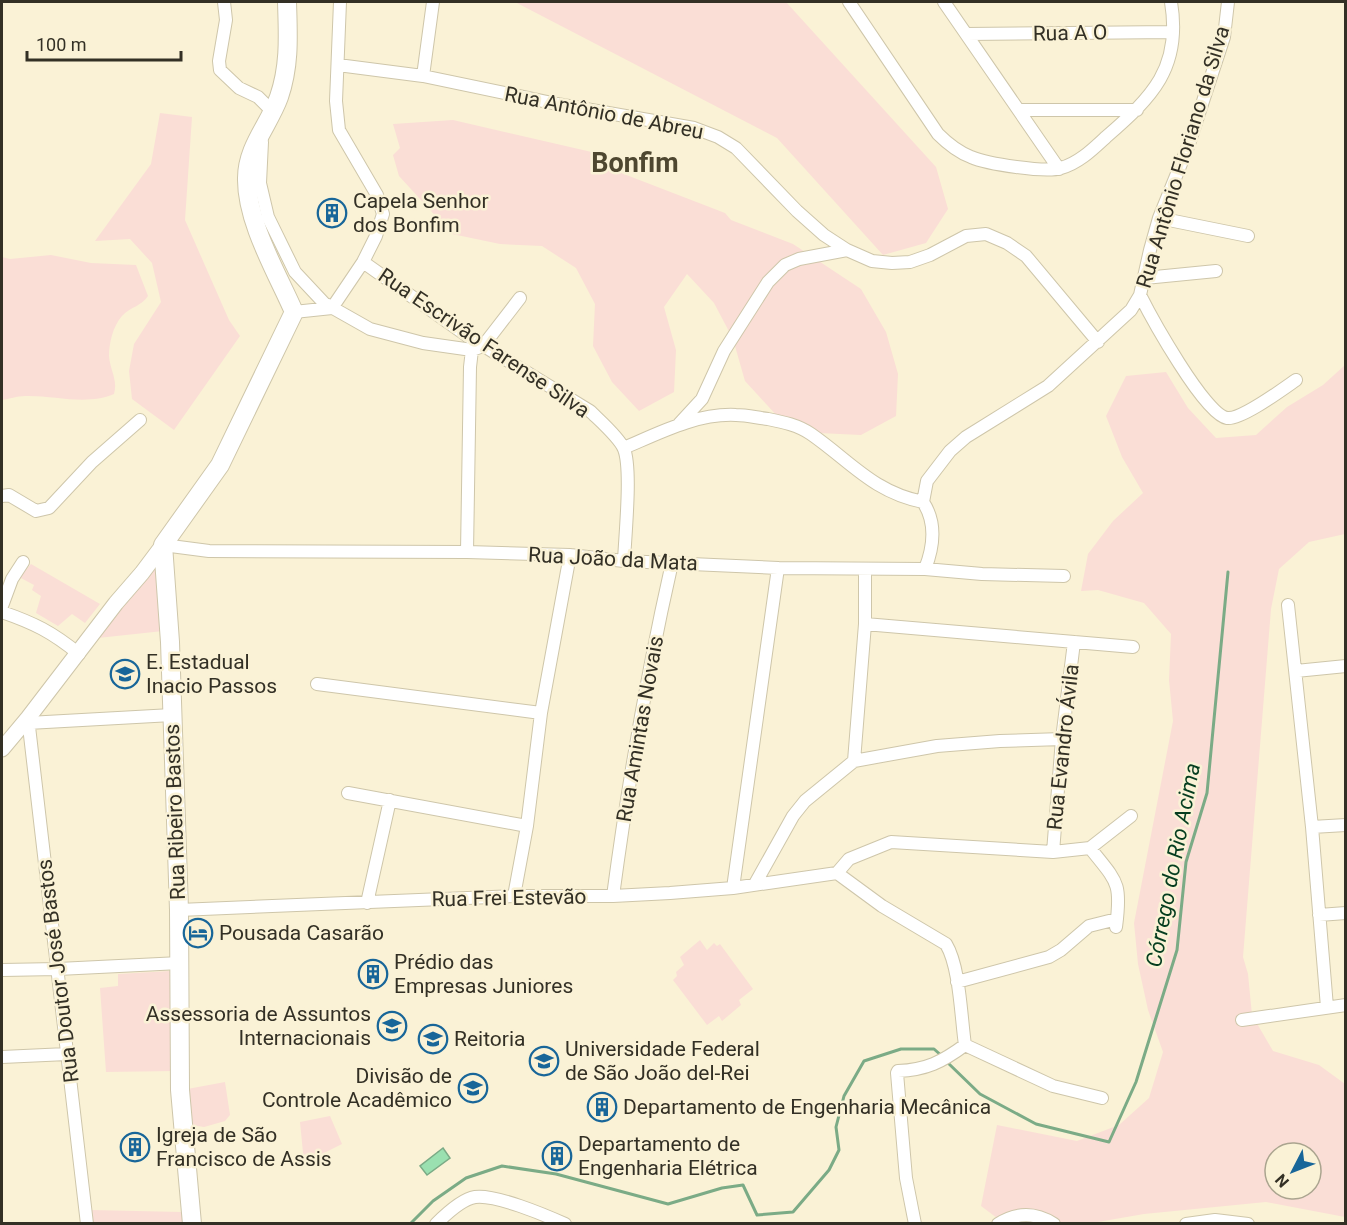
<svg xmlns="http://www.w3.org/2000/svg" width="1347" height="1225" viewBox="0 0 1347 1225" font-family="Roboto,sans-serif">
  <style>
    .green { fill: #faded6; fill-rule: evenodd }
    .water { fill: #9ae0b0; stroke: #7bab86; stroke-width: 1.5 }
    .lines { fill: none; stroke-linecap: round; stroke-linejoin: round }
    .stream { stroke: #7bab86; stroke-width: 3 }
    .minor-casing { stroke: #cec6aa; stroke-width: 14 }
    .tertiary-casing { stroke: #cec6aa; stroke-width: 17 }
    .secondary-casing { stroke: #cec6aa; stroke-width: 20 }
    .minor { stroke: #fff; stroke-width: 12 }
    .tertiary { stroke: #fff; stroke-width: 15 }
    .secondary { stroke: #fff; stroke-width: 18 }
    .labels { text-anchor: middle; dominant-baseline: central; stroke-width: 5; stroke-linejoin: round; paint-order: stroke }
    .street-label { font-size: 21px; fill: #333025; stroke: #faf2d6 }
    .poi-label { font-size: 21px; fill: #333025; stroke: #faf2d6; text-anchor: start }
    .water-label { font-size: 22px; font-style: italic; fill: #053d1f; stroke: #faf2d6 }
    .district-label { font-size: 27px; font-weight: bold; fill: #4e4730; stroke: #faf2d6 }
  </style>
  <rect width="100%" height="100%" fill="#faf2d6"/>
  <path class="green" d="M515 2H786L936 167 948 209 926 243 883 255 777 138Z
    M160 113 192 117 185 220 229 320 240 336 174 430 132 399 129 371 134 344 161 302 152 263 130 239 95 241 151 164Z
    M453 120 596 153 616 171 725 213 731 220 793 244 861 289 886 332 898 374 896 416 861 435 819 433 778 417 745 381 733 339 714 303 687 274 664 307 676 350 674 392 639 411 612 382 593 346 595 304 576 268 542 246 500 244 452 234 399 176 393 155 400 148 393 124Z
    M51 255 91 263 136 265 148 296C142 306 130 307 122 316 113 326 109 343 109 356 110 370 118 380 114 394 86 406 54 395 25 396 17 396 9 399 2 400V257L10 259Z
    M1345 365V534L1309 542 1279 569 1271 609 1243 957 1248 974 1252 1015 1273 1051 1319 1065 1345 1084V1217L1266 1202 1144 1214 1092 1223 1005 1224 981 1206 997 1125 1077 1141 1119 1125 1149 1098 1163 1052 1148 1010 1138 964 1134 923 1173 721 1169 680 1171 634 1144 603 1098 590 1081 591 1088 554 1113 521 1143 493 1122 457 1106 416 1126 376 1166 372 1188 408 1216 438 1256 435 1287 407 1323 385ZM1275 1153H1311V1189H1275Z
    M31 564 100 604 85 623 72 614 58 626 36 613 41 596 32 590 34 585 19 577Z
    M155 569 162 577 163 631 98 638 150 570Z
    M700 940 707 950 714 943 717 946 720 944 753 989 739 1000 741 1005 722 1021 719 1016 707 1025 673 980 677 976 676 972 684 965 680 957Z
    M170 971 175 1071 106 1072 100 988 118 986V974Z
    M225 1082 230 1115 225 1121 204 1127 185 1124 182 1090Z
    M330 1116 342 1144 304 1163 300 1122Z
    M91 1210 182 1212 183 1223H92Z"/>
  <path class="water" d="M443 1148 450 1158 427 1175 420 1166Z"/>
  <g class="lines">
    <path class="stream" d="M947 1062 980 1094 1036 1124 1109 1142 1136 1082 1177 950 1186 862 1207 793 1228 572
      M410 1224 433 1201 466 1178 502 1166 556 1174 668 1204 722 1188 743 1185 757 1215 793 1212 829 1170 839 1150 836 1127 844 1096 864 1061 901 1049H934L943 1057"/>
    <g class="minor-casing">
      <path id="minor" d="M224 2 226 20 219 61 220 70 239 88 258 97 273 112
        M849 2 938 134C948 144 958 152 971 157 987 164 1046 173 1061 168 1079 163 1093 149 1106 137 1152 97 1182 68 1171 2
        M944 2 1059 169
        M966 34 1173 32
        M338 65 423 76 557 104 694 128 718 137 736 148 797 211 824 235 847 250 872 261 892 263 910 262 930 255 966 236 986 234 1007 243 1026 256 1098 342
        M423 76 433 2
        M1020 110H1137
        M262 142 260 183 268 217 295 272 324 303 370 329 423 343 472 350 483 346 520 298
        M1159 218 1248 236
        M363 262 469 337 590 411C599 420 619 437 624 449 632 469 625 536 624 561
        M1145 278 1216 271
        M1140 295C1151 317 1205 415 1227 418 1241 420 1283 389 1296 380
        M332 308 363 262 376 236 383 214 377 195 339 130 336 101 340 2
        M294 312 332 308
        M679 424 702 399 724 351 768 282 785 265 799 259 847 250
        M624 448C659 433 697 413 736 415 747 415 758 418 768 419 783 422 798 425 811 434 850 461 873 492 923 502
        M2 496 9 495 36 511 49 508 92 462 140 420
        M163 545 209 551 467 552 570 555 624 561 778 568 925 569 982 574 1064 576
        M467 552 470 367 472 350
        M865 569V624L1133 647
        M925 569C934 546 937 523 923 502L927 481 950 451 966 437 1048 386 1131 310 1140 295 1150 250 1159 218 1189 144 1224 37 1228 2
        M1288 605 1312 827 1327 1007
        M2 606 12 579 23 562
        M2 612C34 623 52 632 79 654
        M1296 671 1346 666
        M317 684 541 713
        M28 718 87 1224
        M28 723 172 715
        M854 761 865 624
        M348 793 527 826
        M1312 827 1346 825
        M1090 848C1117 882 1122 882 1116 927
        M1053 852 1062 739 1074 642
        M837 873 882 906 946 944C960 967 961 1018 965 1045L1053 1086 1102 1098
        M837 873 849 859 891 842 1053 852 1090 848 1131 816
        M755 884 793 816 805 801 854 761 937 746 1000 741 1062 739
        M733 888 778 568
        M514 896 527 826 541 713 570 555
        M613 896C628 784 647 673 672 563
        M367 903 390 800
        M179 910 514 896H613L670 893 733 888 837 873
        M1319 915 1346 913
        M2 970 58 969 180 963
        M957 982 1049 957 1061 950 1089 926 1117 919
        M1242 1020 1346 1005
        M2 1057 67 1054
        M436 1224C445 1215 462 1199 475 1197 495 1194 545 1215 565 1224
        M915 1224 906 1178 897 1073 898 1071C926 1070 942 1062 965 1045
        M998 1224C1017 1212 1035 1212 1054 1224
        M1186 1224 1215 1220 1248 1224"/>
    </g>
    <g class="tertiary-casing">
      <path id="tertiary" d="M2 749 28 718 116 603 142 573 163 545"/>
    </g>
    <g class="secondary-casing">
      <path id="secondary" d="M192 1224 180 1090 179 910 170 642 163 545 220 465 294 312C277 273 246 221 247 178 247 147 269 125 279 97 290 65 288 35 287 2"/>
    </g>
    <use href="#minor" class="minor"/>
    <use href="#tertiary" class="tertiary"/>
    <use href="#secondary" class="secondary"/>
  </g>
  <defs>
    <g id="building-ring" transform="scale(1.5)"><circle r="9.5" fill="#faf2d6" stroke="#186699" stroke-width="1.5"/><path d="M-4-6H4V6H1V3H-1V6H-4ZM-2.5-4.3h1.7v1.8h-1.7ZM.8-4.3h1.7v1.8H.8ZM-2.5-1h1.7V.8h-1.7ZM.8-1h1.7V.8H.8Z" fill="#186699"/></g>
    <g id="school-ring" transform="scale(1.5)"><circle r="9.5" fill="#faf2d6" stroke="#186699" stroke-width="1.5"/><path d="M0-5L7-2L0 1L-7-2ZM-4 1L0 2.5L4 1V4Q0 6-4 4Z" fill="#186699"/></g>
    <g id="hotel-ring" transform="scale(1.5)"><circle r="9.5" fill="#faf2d6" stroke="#186699" stroke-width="1.5"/><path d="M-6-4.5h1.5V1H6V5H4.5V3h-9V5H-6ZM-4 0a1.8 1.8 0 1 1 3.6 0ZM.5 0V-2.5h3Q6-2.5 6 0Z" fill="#186699"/></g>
    <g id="university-ring" transform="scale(1.5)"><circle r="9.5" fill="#faf2d6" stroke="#186699" stroke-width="1.5"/><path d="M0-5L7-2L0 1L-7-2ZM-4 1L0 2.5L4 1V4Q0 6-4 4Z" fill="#186699"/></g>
  </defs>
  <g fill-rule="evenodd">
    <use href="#building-ring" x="332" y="213"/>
    <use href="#school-ring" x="125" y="674"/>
    <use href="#hotel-ring" x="198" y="933"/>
    <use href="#building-ring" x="373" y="974"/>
    <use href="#university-ring" x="392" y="1026"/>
    <use href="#university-ring" x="433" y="1039"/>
    <use href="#university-ring" x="544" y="1061"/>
    <use href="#university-ring" x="473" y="1088"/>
    <use href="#building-ring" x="602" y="1107"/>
    <use href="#building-ring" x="135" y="1147"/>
    <use href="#building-ring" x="557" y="1156"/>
  </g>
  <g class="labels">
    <g class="street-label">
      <text transform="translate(1070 33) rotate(-1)">Rua A O</text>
      <text transform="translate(604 113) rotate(11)">Rua Antônio de Abreu</text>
      <text transform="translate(1183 157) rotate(-73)">Rua Antônio Floriano da Silva</text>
      <text transform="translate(484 343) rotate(34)">Rua Escrivão Farense Silva</text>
      <text transform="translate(613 559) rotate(3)">Rua João da Mata</text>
      <text transform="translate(640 729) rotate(-80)">Rua Amintas Novais</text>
      <text transform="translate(1063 747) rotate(-84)">Rua Evandro Ávila</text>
      <text transform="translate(175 812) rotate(-92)">Rua Ribeiro Bastos</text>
      <text transform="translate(509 898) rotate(-1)">Rua Frei Estevão</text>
      <text transform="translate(58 971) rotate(-97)">Rua Doutor José Bastos</text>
    </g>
    <g class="poi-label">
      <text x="353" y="201">Capela Senhor<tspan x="353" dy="24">dos Bonfim</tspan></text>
      <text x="146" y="662">E. Estadual<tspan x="146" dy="24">Inacio Passos</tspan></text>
      <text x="219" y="933">Pousada Casarão</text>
      <text x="394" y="962">Prédio das<tspan x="394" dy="24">Empresas Juniores</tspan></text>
      <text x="371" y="1014" text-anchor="end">Assessoria de Assuntos<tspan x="371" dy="24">Internacionais</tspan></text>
      <text x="454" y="1039">Reitoria</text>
      <text x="565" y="1049">Universidade Federal<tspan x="565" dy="24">de São João del-Rei</tspan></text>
      <text x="452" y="1076" text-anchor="end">Divisão de<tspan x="452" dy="24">Controle Acadêmico</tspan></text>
      <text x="623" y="1107">Departamento de Engenharia Mecânica</text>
      <text x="156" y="1135">Igreja de São<tspan x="156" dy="24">Francisco de Assis</tspan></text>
      <text x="578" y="1144">Departamento de<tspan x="578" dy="24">Engenharia Elétrica</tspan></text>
    </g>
    <g class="water-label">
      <text transform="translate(1173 865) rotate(-79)">Córrego do Rio Acima</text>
    </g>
    <g class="district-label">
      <text x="635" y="163">Bonfim</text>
    </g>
  </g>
  <rect width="1347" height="1225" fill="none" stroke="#333025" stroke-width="6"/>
  <g transform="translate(1293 1171) rotate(228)"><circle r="28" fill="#faf2d6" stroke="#aaa48f" stroke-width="1.5"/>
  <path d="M0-4.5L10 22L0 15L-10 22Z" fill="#186699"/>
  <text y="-9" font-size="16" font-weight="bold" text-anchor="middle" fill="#333025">N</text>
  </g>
  <path d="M27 51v9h154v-9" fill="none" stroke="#333025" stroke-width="3"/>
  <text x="36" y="51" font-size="18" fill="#333025" stroke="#faf2d6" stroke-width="4.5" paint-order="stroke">100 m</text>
</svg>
